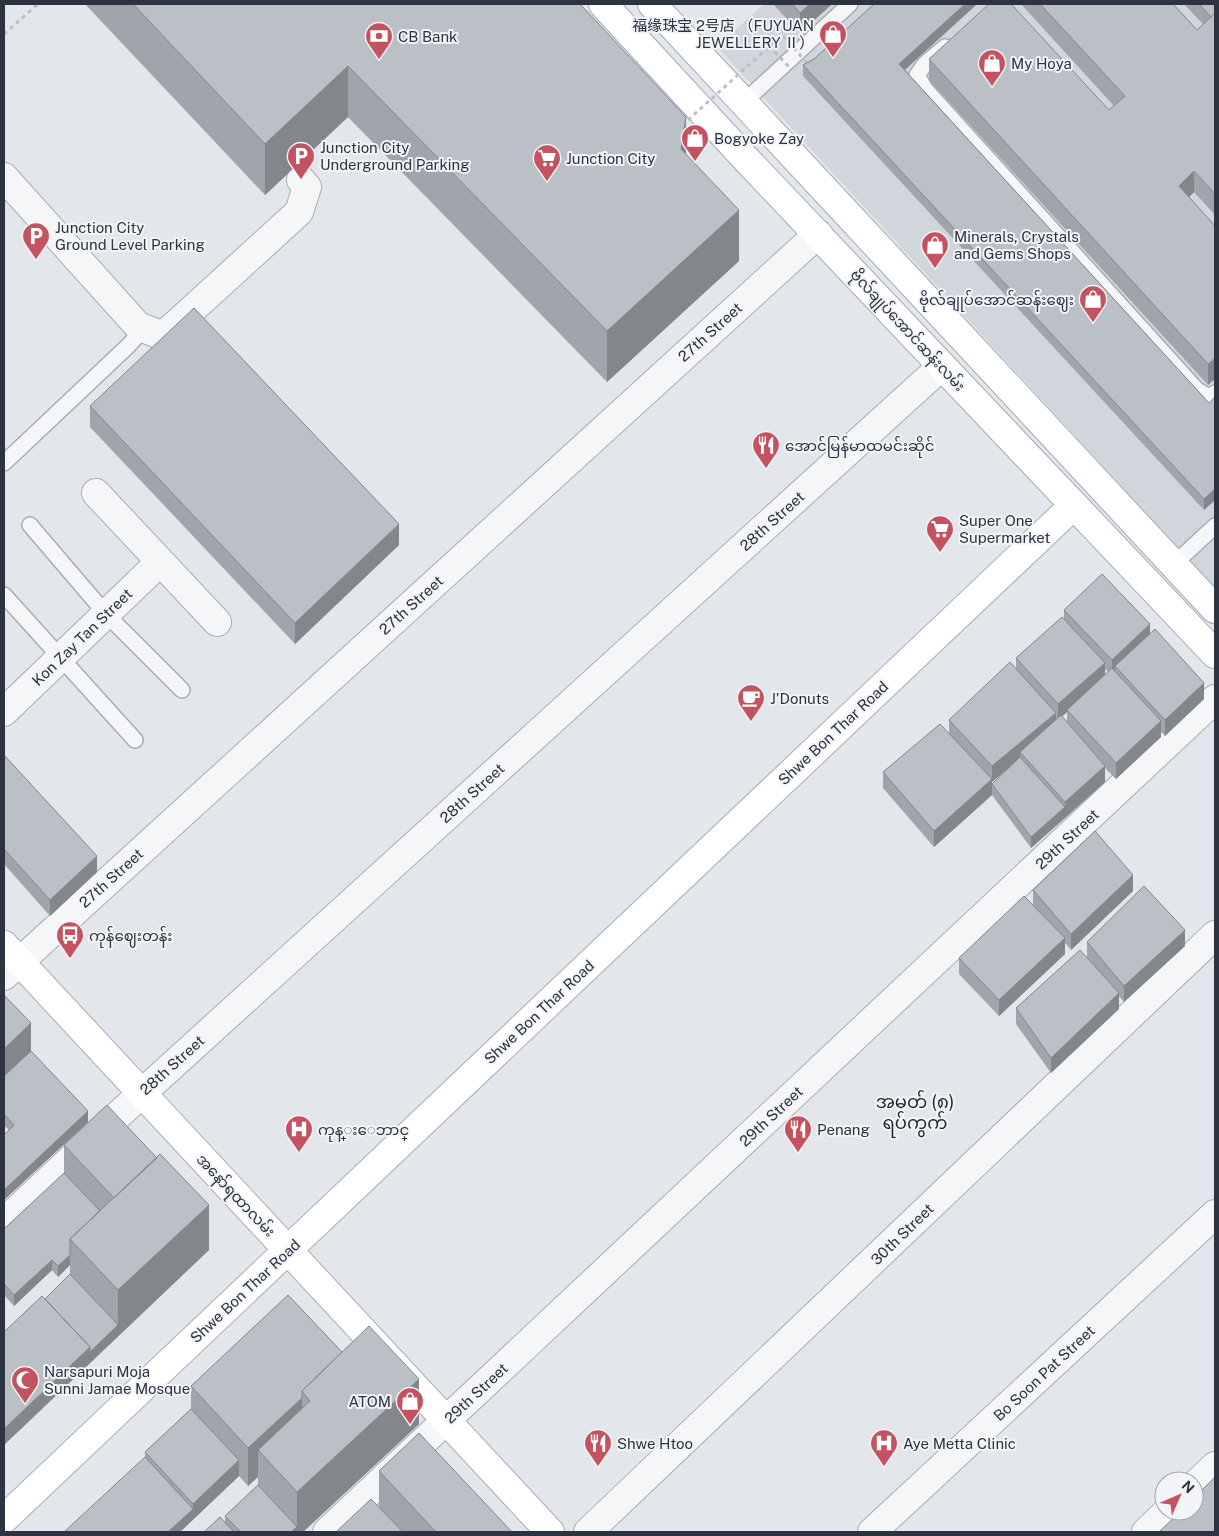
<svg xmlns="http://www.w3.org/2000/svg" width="1219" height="1536" viewBox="0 0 1219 1536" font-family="'Public Sans','Noto Sans SC','Noto Sans Myanmar',sans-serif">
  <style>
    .built { fill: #d1d5dc }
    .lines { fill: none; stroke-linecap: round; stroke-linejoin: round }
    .service-casing { stroke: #a8adb4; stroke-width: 18 }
    .minor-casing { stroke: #a8adb4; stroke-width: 30 }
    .secondary-casing { stroke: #a8adb4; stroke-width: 30 }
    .primary-casing { stroke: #a3aab5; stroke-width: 30 }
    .path { stroke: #bdbfc5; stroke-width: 3; stroke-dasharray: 4 4; stroke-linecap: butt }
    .service { stroke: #f5f6f8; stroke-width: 15 }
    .minor { stroke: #f5f6f8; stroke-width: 28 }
    .secondary { stroke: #fff; stroke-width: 28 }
    .primary { stroke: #fff; stroke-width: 28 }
    .path-bridge { stroke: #bdbfc5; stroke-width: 3; stroke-dasharray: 4 4; stroke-linecap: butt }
    .wall { fill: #a1a4aa; fill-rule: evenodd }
    .shaded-wall { fill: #83868b }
    .building { fill: #bbbfc6; stroke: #83868b }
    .labels { text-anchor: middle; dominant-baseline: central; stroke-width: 4; stroke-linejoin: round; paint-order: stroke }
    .poi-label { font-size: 15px; fill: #2c3341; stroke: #f3f4f7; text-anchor: start }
    .street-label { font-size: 15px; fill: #2c3341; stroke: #f3f4f7 }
    .quarter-label { font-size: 18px; fill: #1e2432; stroke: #f3f4f7 }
  </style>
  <rect width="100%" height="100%" fill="#e3e6ea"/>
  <path class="built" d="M764 4H1215V588L717 47Z"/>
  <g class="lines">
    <g class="service-casing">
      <path id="service" d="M945 47 925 64 917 75 925 89 1197 390 1209 397 1215 393
        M744 102 850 4
        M4 463 128 346 147 325
        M30 525 106 614 182 690
        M1173 565 1215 526
        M4 595 135 740"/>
    </g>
    <g class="minor-casing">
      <path id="minor" d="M4 177 138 326 163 336 299 212 307 187 301 180
        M96 493 217 622
        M4 712 160 562
        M4 976 818 234
        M4 1222 142 1093 942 366
        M1194 1486 1215 1466
        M327 1532 1215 699
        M588 1532 1215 935
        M872 1532 1215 1214
        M1146 1532 1168 1511"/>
    </g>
    <g class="secondary-casing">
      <path id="secondary" d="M4 945 550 1532
        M4 1519 1074 505"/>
    </g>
    <g class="primary-casing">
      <path id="primary" d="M603 4 745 158 1215 654
        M652 4 1215 609"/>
    </g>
    <path class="path" d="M4 34 38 4"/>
    <use href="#service" class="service"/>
    <use href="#minor" class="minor"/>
    <use href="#secondary" class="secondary"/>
    <use href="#primary" class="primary"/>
    <path class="path-bridge" d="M769 46 790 68
      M688 120 782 35 810 66"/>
  </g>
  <path class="wall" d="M85 4H580L686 154 739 261 607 382 348 117 265 195Z
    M773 4H832L800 33Z
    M874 4H977L905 70 1209 403 1215 397V500L1204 510 803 76V65L814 59Z
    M1021 4H1173L1197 30 1203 24 1184 4H1215V215L1194 192 1189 197 1215 226 1208 385 929 80V59L1109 110 1114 106Z
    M90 406 399 545 295 644 90 427Z
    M1064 610 1150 634 1204 699 1165 736 1161 732V737L1116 779 1105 768V782L1031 848 992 795 934 847 883 788V772L949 733V720L1016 668V658L1064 619ZM1105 669 1108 672 1105 675ZM1067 712V723L1062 717ZM1008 769 992 784V782Z
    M4 755 97 872 50 916 4 864Z
    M1033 890 1133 891 1071 950 1065 943V954L999 1016 959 974V958L1033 906Z
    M1087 942 1185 946 1124 1002 1119 996V1009L1051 1073 1016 1024V1008L1087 958Z
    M4 995 31 1051 88 1122 4 1200V1135L9 1130 4 1125Z
    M64 1145 209 1250 4 1445 45 1299 70 1274V1265L58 1277 52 1270 14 1306 4 1295V1229L64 1173Z
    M342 1352 419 1424 303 1532H204L225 1522V1516L258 1485V1477L248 1486 239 1476 180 1532 145 1457V1452L191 1409V1386Z
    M379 1471 512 1532H336L379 1507Z"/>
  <path class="shaded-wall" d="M810 4H832L800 33V13Z
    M965 4H977L899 75V64Z
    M348 66V117L265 195V144Z
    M686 117V168L681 149Z
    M1194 171V192L1179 206V186Z
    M739 210V261L607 382V331Z
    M1215 358V379L1208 385V364Z
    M1215 489V500L1204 510V499Z
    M399 524V545L295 644V623Z
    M1150 624V640L1115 666V673L1112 676V660Z
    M1105 663V679L1067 710V712L1058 720V704Z
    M1204 683V699L1165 736V720Z
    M1056 713V729L1020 752V758L992 782V795L934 847V831L992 779V766Z
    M1161 721V737L1116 779V763Z
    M1105 766V782L1065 818V802Z
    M1065 807V818L1031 848V837Z
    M97 856V872L50 916V900Z
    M1133 875V891L1071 950V934Z
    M1185 930V946L1124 1002V986Z
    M1065 938V954L999 1016V1000Z
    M1119 993V1009L1051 1073V1058Z
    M31 1023V1062L4 1087V1049Z
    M88 1111V1122L4 1200V1190Z
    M209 1205V1250L90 1363V1352L118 1325V1290Z
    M70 1255V1265L58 1277V1266Z
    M52 1260V1270L14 1306V1295Z
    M5 1300V1316L4 1318V1302Z
    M90 1347V1363L4 1445V1429Z
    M419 1379V1424L303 1532H297V1492Z
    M302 1398V1436L258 1450V1477L248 1486V1448Z
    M239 1460V1476L180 1532H168L193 1509V1504Z
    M297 1527V1532H291Z"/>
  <path class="building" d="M133 4H580L686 117 681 149 739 210 607 331 348 66 265 144Z
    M792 4H810L800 13Z
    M874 4H965L899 64 1209 403 1215 397V489L1204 499 803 65 814 59Z
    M989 4H1011L1109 110 1125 96 1040 4H1173L1197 30 1215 13V194L1194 171 1179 186 1215 226V358L1208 364 929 59Z
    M1199 4H1215V13L1211 17Z
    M194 308 399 524 295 623 90 406Z
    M1102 574 1150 624 1112 660 1064 610Z
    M1062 617 1105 663 1058 704 1016 658Z
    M1155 629 1204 683 1165 720 1115 666Z
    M1010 662 1056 713 992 766 949 720Z
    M1112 668 1161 721 1116 763 1067 710Z
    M1061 715 1105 766 1065 802 1020 752Z
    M940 724 992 779 934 831 883 772Z
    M4 755 97 856 50 900 4 849Z
    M1020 757 1065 807 1031 837 992 784Z
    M1095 831 1133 875 1071 934 1033 890Z
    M1144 886 1185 930 1124 986 1087 942Z
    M1024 896 1065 938 999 1000 959 958Z
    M1080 950 1119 993 1051 1058 1016 1008Z
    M4 995 31 1023 4 1049Z
    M31 1051 88 1111 4 1190V1135L14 1125 4 1114V1076Z
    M107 1105 157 1158 114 1198 64 1145Z
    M160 1154 209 1205 118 1290 70 1239Z
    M64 1173 100 1211 70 1239V1255L58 1266 52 1260 14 1295 4 1284V1229Z
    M70 1274 118 1325 90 1352V1347L45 1299Z
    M288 1295 342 1352 302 1391V1398L248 1448 191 1386Z
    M42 1296 90 1347 4 1429V1332Z
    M369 1326 419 1379 297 1492 258 1450 310 1401 302 1391Z
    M191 1409 239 1460 193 1504 145 1452Z
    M419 1433 512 1532H436L379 1471Z
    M145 1457 193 1509 168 1532H64Z
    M1215 1477V1532H1159L1181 1511H1194V1498Z
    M258 1485 297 1527 291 1532H241L225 1516Z
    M371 1499 403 1532H336Z
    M220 1517 234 1532H204Z"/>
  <defs>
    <g id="shop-pin" transform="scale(1.4375)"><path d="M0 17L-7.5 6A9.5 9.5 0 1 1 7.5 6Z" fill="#c45362" stroke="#f3f4f7"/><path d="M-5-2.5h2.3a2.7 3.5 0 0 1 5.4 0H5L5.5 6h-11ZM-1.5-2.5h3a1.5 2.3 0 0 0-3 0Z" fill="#fff"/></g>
    <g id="bank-pin" transform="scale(1.4375)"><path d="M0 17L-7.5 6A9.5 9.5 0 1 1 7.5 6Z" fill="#c45362" stroke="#f3f4f7"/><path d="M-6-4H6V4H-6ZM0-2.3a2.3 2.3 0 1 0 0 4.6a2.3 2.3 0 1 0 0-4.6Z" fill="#fff"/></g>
    <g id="parking-pin" transform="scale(1.4375)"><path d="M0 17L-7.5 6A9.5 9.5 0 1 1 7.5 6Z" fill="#c45362" stroke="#f3f4f7"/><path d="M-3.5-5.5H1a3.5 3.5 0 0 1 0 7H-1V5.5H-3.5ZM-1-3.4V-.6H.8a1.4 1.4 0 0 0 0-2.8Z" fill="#fff"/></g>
    <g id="supermarket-pin" transform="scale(1.4375)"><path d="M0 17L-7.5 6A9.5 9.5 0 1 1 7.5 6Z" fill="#c45362" stroke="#f3f4f7"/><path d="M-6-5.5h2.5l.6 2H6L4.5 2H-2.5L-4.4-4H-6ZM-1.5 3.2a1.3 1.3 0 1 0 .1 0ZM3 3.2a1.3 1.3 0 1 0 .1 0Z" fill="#fff"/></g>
    <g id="restaurant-pin" transform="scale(1.4375)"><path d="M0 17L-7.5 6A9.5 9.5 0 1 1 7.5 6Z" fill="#c45362" stroke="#f3f4f7"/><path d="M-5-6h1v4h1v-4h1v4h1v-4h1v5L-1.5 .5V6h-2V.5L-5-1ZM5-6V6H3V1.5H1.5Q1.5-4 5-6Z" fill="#fff"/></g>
    <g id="cafe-pin" transform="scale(1.4375)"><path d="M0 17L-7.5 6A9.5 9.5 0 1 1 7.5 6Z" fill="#c45362" stroke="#f3f4f7"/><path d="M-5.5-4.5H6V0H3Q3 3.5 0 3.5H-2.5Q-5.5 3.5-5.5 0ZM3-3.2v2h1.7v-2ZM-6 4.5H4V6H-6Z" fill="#fff"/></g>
    <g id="bus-pin" transform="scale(1.4375)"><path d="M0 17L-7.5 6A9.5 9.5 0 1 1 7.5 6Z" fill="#c45362" stroke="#f3f4f7"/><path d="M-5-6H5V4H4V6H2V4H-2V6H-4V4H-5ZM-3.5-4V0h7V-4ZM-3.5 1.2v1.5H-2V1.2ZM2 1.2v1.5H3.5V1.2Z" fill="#fff"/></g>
    <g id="hospital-pin" transform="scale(1.4375)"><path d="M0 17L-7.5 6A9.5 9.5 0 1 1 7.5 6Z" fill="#c45362" stroke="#f3f4f7"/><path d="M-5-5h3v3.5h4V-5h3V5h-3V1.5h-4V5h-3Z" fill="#fff"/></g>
    <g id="mosque-pin" transform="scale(1.4375)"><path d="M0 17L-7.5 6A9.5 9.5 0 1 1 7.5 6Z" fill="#c45362" stroke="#f3f4f7"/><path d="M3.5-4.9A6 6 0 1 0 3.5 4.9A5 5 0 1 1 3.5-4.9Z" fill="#fff"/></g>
  </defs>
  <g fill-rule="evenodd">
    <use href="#shop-pin" x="833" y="34"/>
    <use href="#bank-pin" x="379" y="36"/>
    <use href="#shop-pin" x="992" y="63"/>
    <use href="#shop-pin" x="695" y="138"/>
    <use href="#parking-pin" x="301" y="156"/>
    <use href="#supermarket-pin" x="547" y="158"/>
    <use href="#parking-pin" x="36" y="236"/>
    <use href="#shop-pin" x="935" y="245"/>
    <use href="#shop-pin" x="1093" y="299"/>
    <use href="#restaurant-pin" x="766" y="445"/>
    <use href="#supermarket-pin" x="940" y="529"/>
    <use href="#cafe-pin" x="751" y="698"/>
    <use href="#bus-pin" x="70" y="935"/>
    <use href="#hospital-pin" x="299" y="1129"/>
    <use href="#restaurant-pin" x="798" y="1129"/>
    <use href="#mosque-pin" x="25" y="1380"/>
    <use href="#shop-pin" x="410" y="1401"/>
    <use href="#restaurant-pin" x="598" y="1443"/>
    <use href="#hospital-pin" x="884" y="1443"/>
  </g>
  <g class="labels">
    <g class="poi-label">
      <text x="814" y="25" text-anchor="end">福缘珠宝 2号店 （FUYUAN<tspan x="814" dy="17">JEWELLERY Ⅱ）</tspan></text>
      <text x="398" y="36">CB Bank</text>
      <text x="1011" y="63">My Hoya</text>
      <text x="714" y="138">Bogyoke Zay</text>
      <text x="320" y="147">Junction City<tspan x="320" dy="17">Underground Parking</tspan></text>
      <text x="566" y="158">Junction City</text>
      <text x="55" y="227">Junction City<tspan x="55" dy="17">Ground Level Parking</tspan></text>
      <text x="954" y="236">Minerals, Crystals<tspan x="954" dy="17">and Gems Shops</tspan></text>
      <text x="1074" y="299" text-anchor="end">ဗိုလ်ချုပ်အောင်ဆန်းဈေး</text>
      <text x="785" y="445">အောင်မြန်မာထမင်းဆိုင်</text>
      <text x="959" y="520">Super One<tspan x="959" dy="17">Supermarket</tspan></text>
      <text x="770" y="698">J'Donuts</text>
      <text x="89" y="935">ကုန်ဈေးတန်း</text>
      <text x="318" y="1129">ကုန္းေဘာင္</text>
      <text x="817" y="1129">Penang</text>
      <text x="44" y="1371">Narsapuri Moja<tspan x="44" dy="17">Sunni Jamae Mosque</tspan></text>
      <text x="391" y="1401" text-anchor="end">ATOM</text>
      <text x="617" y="1443">Shwe Htoo</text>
      <text x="903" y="1443">Aye Metta Clinic</text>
    </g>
    <g class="street-label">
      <text transform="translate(908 330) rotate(47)">ဗိုလ်ချုပ်အောင်ဆန်းလမ်း</text>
      <text transform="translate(710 332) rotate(-42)">27th Street</text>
      <text transform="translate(772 521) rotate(-42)">28th Street</text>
      <text transform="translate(411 605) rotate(-42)">27th Street</text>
      <text transform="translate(82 637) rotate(-44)">Kon Zay Tan Street</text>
      <text transform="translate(833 733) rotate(-43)">Shwe Bon Thar Road</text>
      <text transform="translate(472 793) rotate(-42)">28th Street</text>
      <text transform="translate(1067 839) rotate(-43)">29th Street</text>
      <text transform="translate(111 878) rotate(-42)">27th Street</text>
      <text transform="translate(539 1012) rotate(-43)">Shwe Bon Thar Road</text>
      <text transform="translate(172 1065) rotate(-42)">28th Street</text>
      <text transform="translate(771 1116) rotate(-43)">29th Street</text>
      <text transform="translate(236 1195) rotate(47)">အနော်ရထာလမ်း</text>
      <text transform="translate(902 1234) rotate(-44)">30th Street</text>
      <text transform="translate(245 1291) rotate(-43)">Shwe Bon Thar Road</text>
      <text transform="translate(1044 1373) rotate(-43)">Bo Soon Pat Street</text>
      <text transform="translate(476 1393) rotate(-43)">29th Street</text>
    </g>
    <g class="quarter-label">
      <text x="915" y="1101">အမှတ် (၈)<tspan x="915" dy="21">ရပ်ကွက်</tspan></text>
    </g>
  </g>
  <rect width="1219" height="1536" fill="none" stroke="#2c3341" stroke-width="10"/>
  <g transform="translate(1179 1496) rotate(45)"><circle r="24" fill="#f3f4f7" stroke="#a3a7ae"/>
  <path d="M0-4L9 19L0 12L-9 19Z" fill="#c45362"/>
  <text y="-8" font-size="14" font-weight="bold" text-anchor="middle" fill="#2c3341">N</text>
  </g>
</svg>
